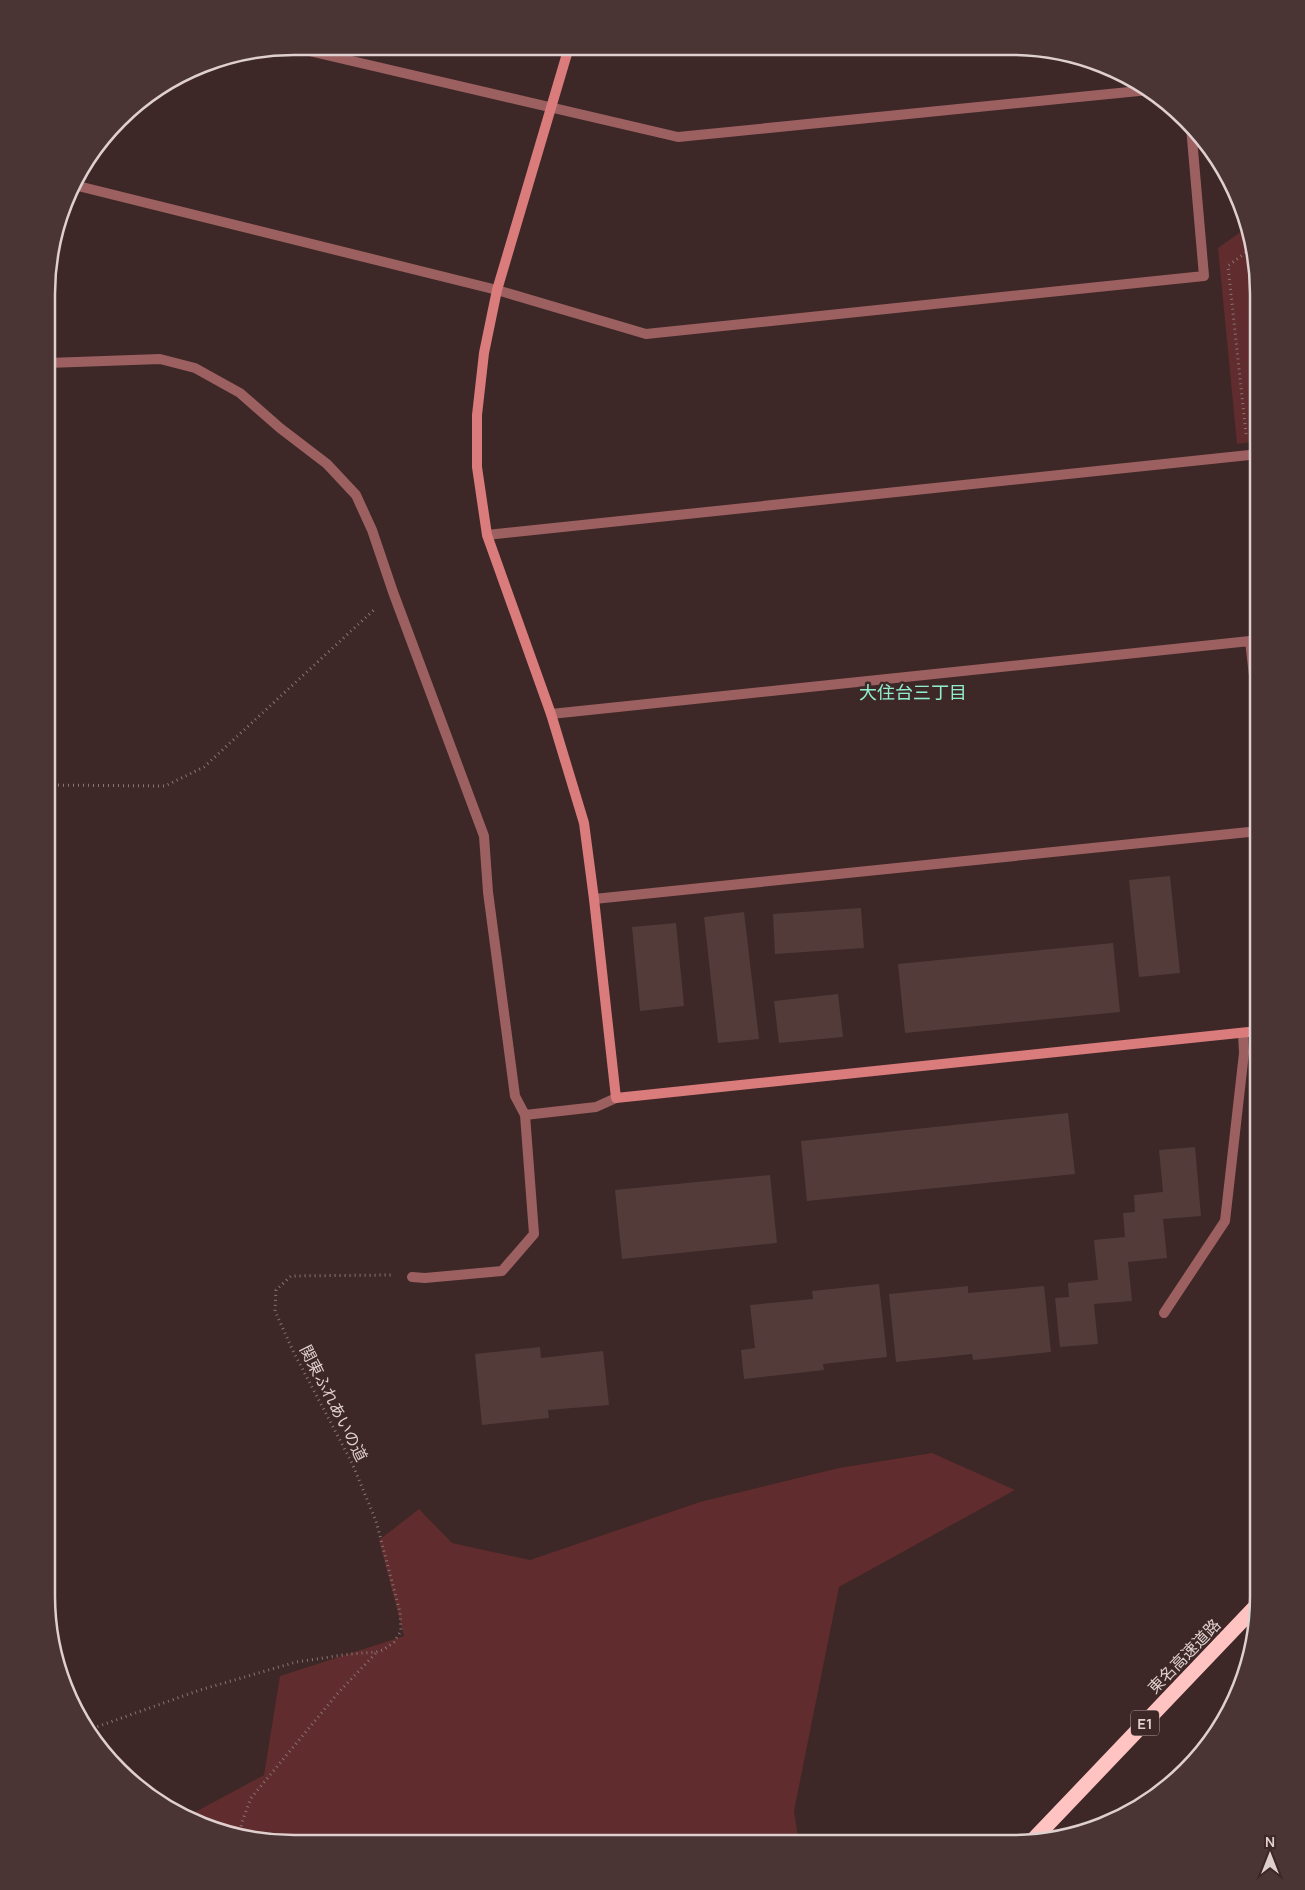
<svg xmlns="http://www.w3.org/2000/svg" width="1305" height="1890" viewBox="0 0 1305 1890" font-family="Manrope,'Noto Sans JP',sans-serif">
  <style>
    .green { fill: #602c2d }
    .building { fill: #533b3a }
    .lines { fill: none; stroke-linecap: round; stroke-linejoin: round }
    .path { stroke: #887575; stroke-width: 3; stroke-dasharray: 1 4; stroke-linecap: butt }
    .street { stroke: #9c6060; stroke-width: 10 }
    .secondary { stroke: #da7b7c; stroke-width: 10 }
    .highway { stroke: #ffc3c1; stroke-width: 15 }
    .labels { text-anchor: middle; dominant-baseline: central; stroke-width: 5; stroke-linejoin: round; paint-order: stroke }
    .shield { fill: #3d2727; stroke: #ae9d9d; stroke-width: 1 }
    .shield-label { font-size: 15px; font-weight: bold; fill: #dfcfcf }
    .street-label { font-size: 16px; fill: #dfcfcf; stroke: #3d2727 }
    .neighbourhood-label { font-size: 18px; fill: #90edcd; stroke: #3d2727 }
    .rim { fill: none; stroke: #dfcfcf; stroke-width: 2.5 }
  </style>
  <rect width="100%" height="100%" fill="#3d2727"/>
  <path class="green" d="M1249 226 1259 294V441L1237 444 1218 248Z
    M932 1453 1015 1490 839 1587 794 1811 799 1843 262 1842 199 1825 186 1817 264 1775 280 1676 404 1636 379 1540 419 1509 452 1543 530 1560 700 1502 839 1468Z"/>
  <path class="building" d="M1170 876 1180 973 1139 977 1129 880Z
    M861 908 864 948 775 954 773 914Z
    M744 912 759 1039 718 1043 704 917Z
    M676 923 684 1006 640 1011 632 927Z
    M1113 943 1120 1012 905 1033 898 964Z
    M838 994 843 1037 779 1043 774 1001Z
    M1068 1113 1075 1174 807 1201 801 1141Z
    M1195 1147 1201 1216 1163 1219 1167 1258 1128 1262 1132 1301 1094 1304 1098 1344 1060 1347 1055 1298 1069 1297 1068 1283 1098 1280 1094 1240 1125 1237 1123 1213 1135 1212 1134 1195 1163 1192 1159 1150Z
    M770 1175 777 1243 622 1259 615 1190Z
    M879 1284 887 1357 823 1364 824 1370 744 1379 741 1350 755 1348 750 1305 813 1299 812 1291Z
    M968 1286V1293L1044 1286 1051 1352 973 1360 972 1354 896 1362 889 1294Z
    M540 1347 541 1358 603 1351 609 1405 548 1410 549 1418 482 1425 475 1354Z"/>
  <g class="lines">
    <path class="path" d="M1246 434 1228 266 1253 247
      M1251 475 1259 540
      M48 785 165 786 204 767 376 608
      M88 1730 200 1690 296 1662 350 1654 376 1652 383 1650 394 1642 401 1631 400 1612 376 1521 352 1463 293 1351 275 1311 276 1290 291 1276 392 1275
      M239 1836 242 1822 251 1798 338 1693 376 1653"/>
    <path class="street" d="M292 47 678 137 1149 90
      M74 185 497 290 646 334 1204 276 1191 127
      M48 363 160 359 195 368 240 393 280 428 327 464 356 495 372 530 393 592 484 836 488 892 515 1096 525 1115 534 1234 502 1271 425 1278 412 1277
      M487 535 1259 454
      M551 714 1250 641 1259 719
      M594 899 1259 831
      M525 1115 596 1107 616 1098
      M1164 1313 1225 1221 1244 1053 1243 1033"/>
    <path class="secondary" d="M569 47 497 290 484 353 477 415V467L487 535 551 714 584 823 594 899 616 1098 1258 1031"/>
    <path class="highway" d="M1031 1842 1258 1604"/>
  </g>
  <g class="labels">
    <rect class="shield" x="1131" y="1710.5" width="28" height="25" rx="4"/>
    <g class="shield-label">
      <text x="1145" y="1723">E1</text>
    </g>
    <g class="street-label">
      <text transform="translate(334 1403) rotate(63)">関東ふれあいの道</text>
      <text transform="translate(1184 1656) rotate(-46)">東名高速道路</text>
    </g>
    <g class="neighbourhood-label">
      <text x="913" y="692">大住台三丁目</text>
    </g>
  </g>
  <path d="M0 0H1305V1890H0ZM294 55H1011A239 239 0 0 1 1250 294V1596A239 239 0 0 1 1011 1835H294A239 239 0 0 1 55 1596V294A239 239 0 0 1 294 55Z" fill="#4a3434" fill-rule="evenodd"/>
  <path class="rim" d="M294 55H1011A239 239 0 0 1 1250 294V1596A239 239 0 0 1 1011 1835H294A239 239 0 0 1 55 1596V294A239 239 0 0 1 294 55Z"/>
  <g transform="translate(1270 1855)" stroke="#3d2727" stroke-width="4" paint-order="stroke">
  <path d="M0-4L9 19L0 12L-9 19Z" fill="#dfcfcf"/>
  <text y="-8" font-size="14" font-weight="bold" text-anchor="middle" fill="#dfcfcf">N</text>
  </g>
</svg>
